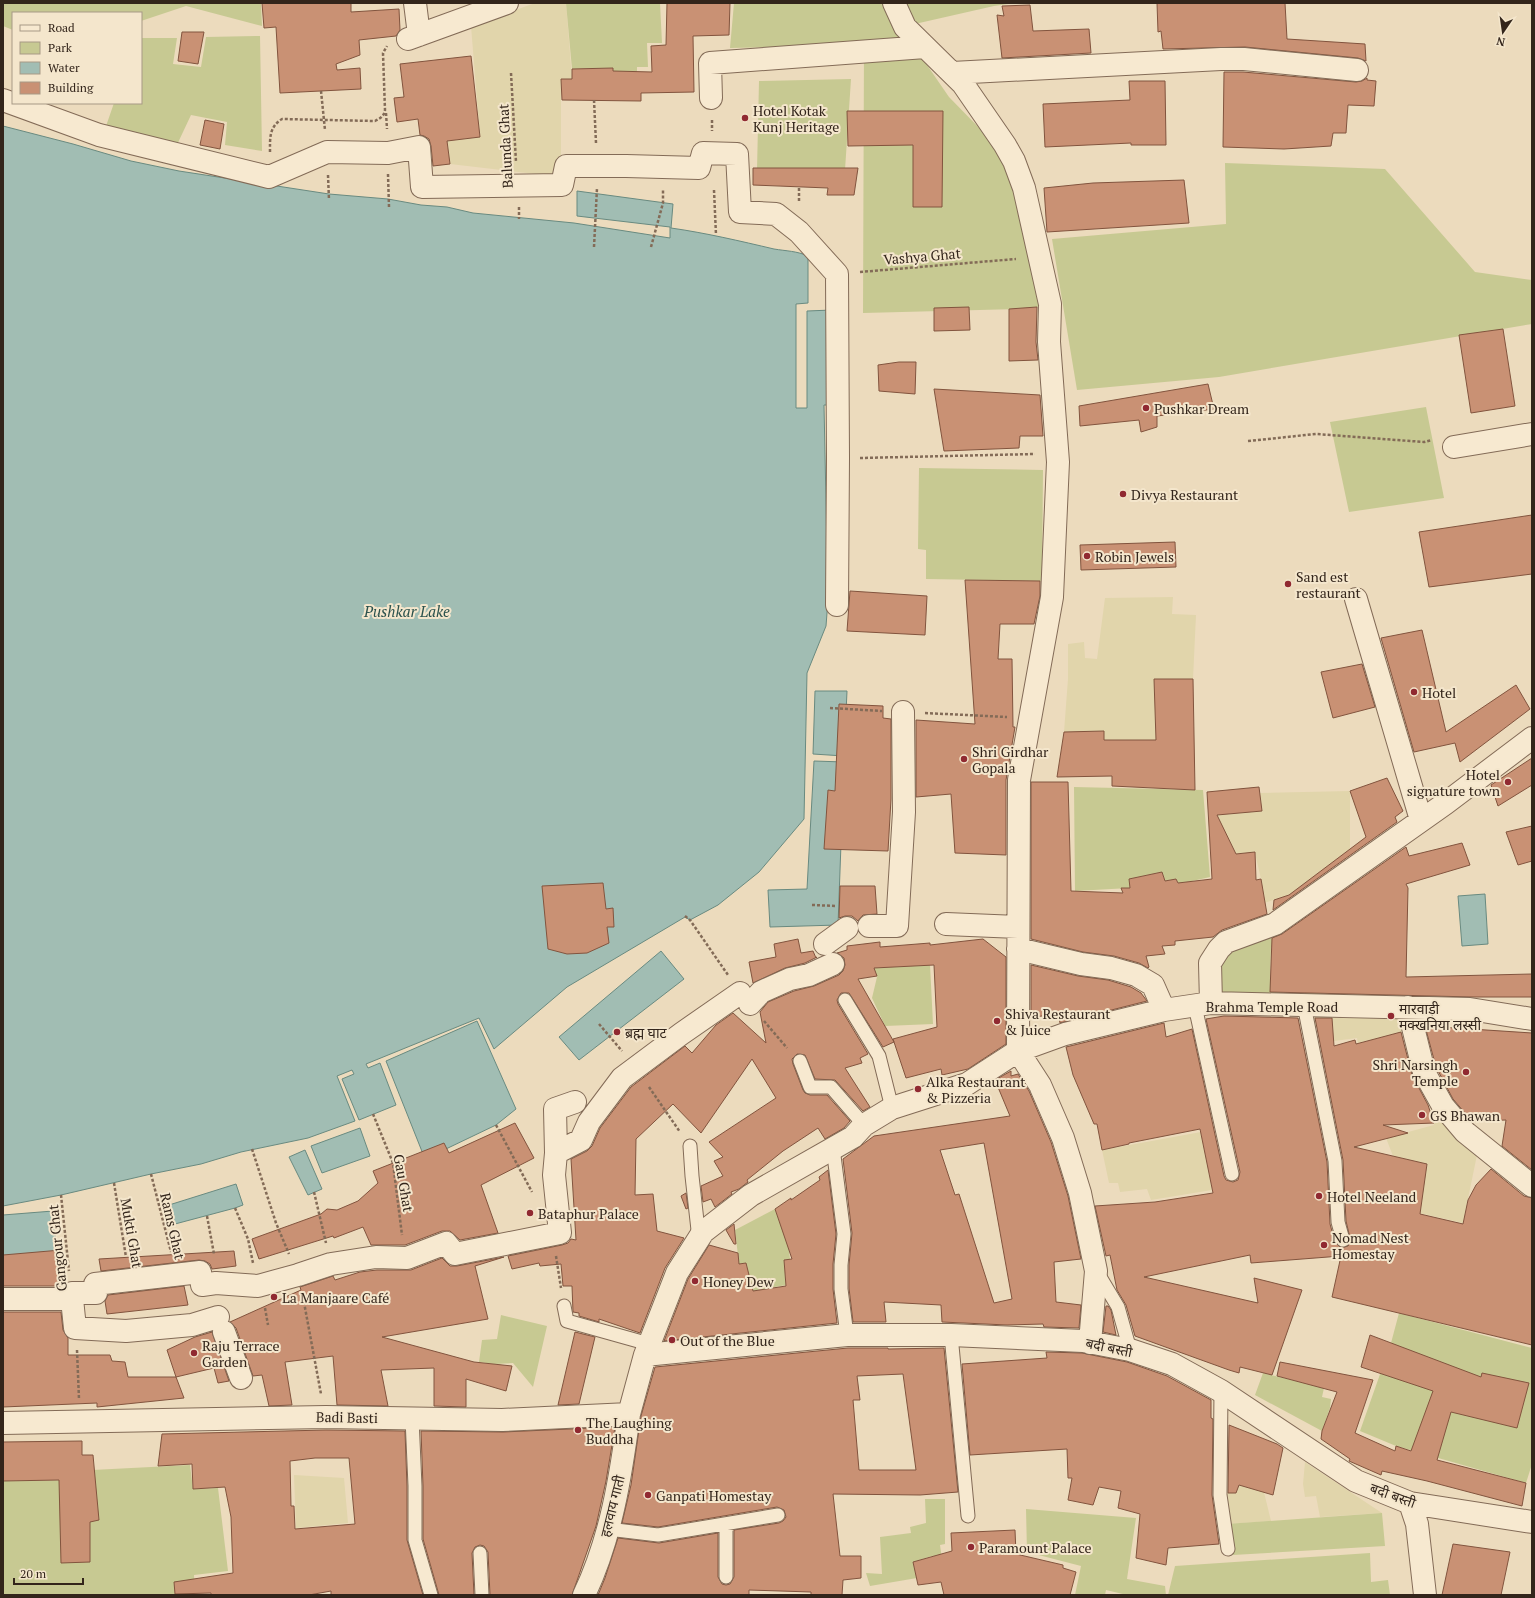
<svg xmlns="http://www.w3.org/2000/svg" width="1535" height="1598" viewBox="0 0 1535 1598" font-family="'PT Serif','Noto Sans Devanagari',serif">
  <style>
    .farmland { fill: #e1d5ab }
    .green { fill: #c7c992 }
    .water { fill: #a1bdb3; stroke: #698a80 }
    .building { fill: #c99174; stroke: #82543e; fill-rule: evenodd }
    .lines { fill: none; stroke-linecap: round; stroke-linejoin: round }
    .lane-casing { stroke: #836b57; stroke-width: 15 }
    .street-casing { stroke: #836b57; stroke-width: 24 }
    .path { stroke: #836b57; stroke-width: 2.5; stroke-dasharray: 3 2; stroke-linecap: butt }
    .lane { stroke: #f7e9d0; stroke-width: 13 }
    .street { stroke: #f7e9d0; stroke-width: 22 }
    .poi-dot { fill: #902931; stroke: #f4e6cc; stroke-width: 1.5 }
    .labels { text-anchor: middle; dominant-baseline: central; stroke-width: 4; stroke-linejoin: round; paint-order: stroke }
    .poi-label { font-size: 14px; fill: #33251b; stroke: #f4e6cc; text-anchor: start }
    .street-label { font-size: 14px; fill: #33251b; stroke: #f4e6cc }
    .water-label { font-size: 15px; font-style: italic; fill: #2b524d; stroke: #f4e6cc }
  </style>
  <rect width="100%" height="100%" fill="#ecdbbd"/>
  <path class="farmland" d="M535 3H566L572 79 561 80V177L450 164 447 141 480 137 471 26Z
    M1173 597 1172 614 1196 615 1193 679H1154L1156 740 1104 741 1103 731 1064 732 1068 679V644L1084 642 1085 658 1097 659 1105 598Z
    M1350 791V849L1289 895 1264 903 1261 879 1255 853 1236 854 1217 815 1262 811 1260 793Z
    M1304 1005 1408 1007 1414 1029 1358 1043 1357 1038 1334 1041 1332 1024 1309 1027Z
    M1430 1101 1478 1150 1463 1223 1419 1213 1427 1164 1393 1156 1386 1138 1434 1125Z
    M1201 1132 1212 1190 1151 1200 1147 1189 1120 1192 1118 1183H1109L1102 1150Z
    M1305 1462 1382 1513 1320 1517 1316 1496 1305 1497 1303 1484Z
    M294 1475 344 1478 348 1523 296 1528Z
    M1262 1484 1271 1521 1226 1524 1223 1493H1236L1239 1485 1254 1489Z"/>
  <path class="green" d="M3 3H261L262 26 186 6 141 21V13H13V30L3 26Z
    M566 3H660L662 43H647L648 67H637V78L613 73V68L572 69Z
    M734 3H888L896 20 949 97 1028 178 1048 306 1018 309 863 313 864 45 730 48Z
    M896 3H1015L994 6 906 26Z
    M260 36 262 151 225 145 227 122 191 115 175 149 105 129 114 103H141V38H177L173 64 201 67 206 37Z
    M851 79 845 170H757L759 81Z
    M1225 163 1385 169 1475 272 1532 280V324L1219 377 1077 390 1052 239 1226 224Z
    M1426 407 1444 498 1349 512 1330 422Z
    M919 468 1043 470 1042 581 926 579V550L918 549Z
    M1074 787 1203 790 1210 877 1179 884 1176 879 1165 881 1162 872 1129 879 1130 888 1075 891Z
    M1289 920 1290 931 1280 932 1279 947H1271L1270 978H1281L1283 997H1305V955L1323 984 1322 1006 1214 1004 1219 949Z
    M930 965 933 1024 885 1026 872 998 877 977 874 968Z
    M775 1209 788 1243 790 1259 784 1260 786 1285 742 1293 749 1276 746 1263 739 1264 735 1230Z
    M1399 1313 1532 1348V1464L1526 1483 1396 1446 1360 1431 1391 1343Z
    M501 1315 547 1326 533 1387 513 1363 494 1364 479 1362 482 1340 497 1339Z
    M1263 1373 1324 1388 1322 1397 1331 1399 1330 1408 1322 1431 1255 1395Z
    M190 1465 193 1489 218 1488 228 1571 194 1575 195 1595H3V1481L74 1480 73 1471Z
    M925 1499H945V1544L940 1545 942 1559 932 1556 913 1562 917 1578 870 1586 866 1573 882 1574 880 1537 911 1533 910 1527 926 1523Z
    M1026 1509 1136 1518 1127 1579 1165 1586 1166 1595H1127L1106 1590 1105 1595H1075L1081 1566 1027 1552Z
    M1382 1513 1385 1546 1233 1555 1226 1524Z
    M1370 1553 1371 1582 1388 1580 1390 1595H1168L1175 1566Z"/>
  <path class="water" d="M3 126 73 144 131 161 179 171 329 194 388 199 421 205 447 207 473 213 574 223 670 238V227L577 216V191L673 204 671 228C706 233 740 241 774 249 786 251 797 251 808 256V303L796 304V408H807V311L832 310 833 405H824L828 600 826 626 807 673 804 819 759 872 718 905 690 920 685 917 567 987 494 1049 479 1018 366 1064 368 1068 380 1063 396 1105 359 1120 342 1079 354 1074 352 1070 337 1076 355 1121 308 1138 241 1152 201 1164 151 1174 61 1195 3 1206Z
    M815 691H847L844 756 813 754Z
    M814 761 844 762 838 925 770 927 768 890 807 889Z
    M1485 894 1488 944 1462 946 1458 896Z
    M661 951 684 979 579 1060 559 1037Z
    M477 1021 516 1109 496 1125 425 1159 386 1061Z
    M360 1128 370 1156 322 1173 311 1146Z
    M305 1150 322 1189 308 1195 289 1157Z
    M236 1184 243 1205 235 1208 175 1224 169 1205Z
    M53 1211 57 1257 3 1262V1215Z"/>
  <path class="building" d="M262 3H351V12L399 9 400 30 396 36 359 40 360 55 336 64 337 70 360 68 361 89 280 93 276 27 264 28Z
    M667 3H730L729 35 693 36 694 92 641 93V101L562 100 561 79H572V69L613 68V71L652 72 651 46 666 45Z
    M1157 3H1285L1287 39 1365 44 1366 61 1358 58 1245 47 1163 49 1161 31 1158 32Z
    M1030 5 1033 31 1089 29 1091 53 1002 58 997 15 1004 16 1002 6Z
    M182 32H204L198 64 178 61Z
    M471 56 480 137 447 141 450 164 433 166 431 146 429 139 424 136 420 135 418 119 397 122 394 98 404 97 400 64Z
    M1224 72H1243L1356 82 1362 81 1367 78V80L1376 81 1374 106 1348 105 1346 133H1333L1331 146 1284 149 1223 147Z
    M1129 81H1165L1166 145H1131V143L1045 147 1043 104 1130 100Z
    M847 111H943L942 207H913V145L848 146Z
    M205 120 224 124 220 149 200 145Z
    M753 168H858L854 195H827L828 188 753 185Z
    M1184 180 1189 223 1047 232 1044 188 1093 183Z
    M969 307 970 330 934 331V308Z
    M1037 307 1036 342 1038 360 1009 361V309Z
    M1503 329 1515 406 1471 413 1459 335Z
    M899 362H916L915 394 879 391 878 365Z
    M1208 384 1214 409 1157 416V427L1141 432 1139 420 1080 426 1079 406Z
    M934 389 1040 395 1043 436H1020L1019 448 944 451Z
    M1532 515V574L1429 587 1419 532Z
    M1175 542 1176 567 1081 570 1080 545Z
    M965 580 1040 581V596L1034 624H1000L998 659H1012L1013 727H1015L1006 780V855L955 853 951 794 916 797V720L975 724Z
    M850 591 927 596 925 635 847 631Z
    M1422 630 1446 732 1516 685 1530 709 1460 762 1455 743 1414 752 1381 638Z
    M1362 664 1375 707 1333 718 1321 672Z
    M1154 679H1193L1195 790 1112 786V776L1057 777 1064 732 1104 731V740H1156Z
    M839 704 883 706V718L891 719V799L888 851 824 849 828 790 835 791Z
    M1532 758V785L1498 806 1491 785Z
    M1387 778 1403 811 1395 817 1397 822 1273 910 1274 900 1289 895 1366 837 1350 791Z
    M1031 782H1068L1071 891 1123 893 1121 888H1130L1129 879 1162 872 1165 881 1176 879 1178 883 1212 879 1207 792 1259 787 1262 811 1217 815 1236 854 1255 852 1256 880 1261 879 1267 914 1222 930 1213 937 1175 941V945L1162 946 1165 954 1146 956 1149 967 1148 968 1139 963 1114 956 1083 952 1031 939Z
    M1532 826V861L1518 865 1506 832Z
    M1462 843 1470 865 1406 884 1408 888 1406 977 1532 974V997H1473L1270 992 1272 938 1282 934 1406 847 1409 856Z
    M603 883 606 909 613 908 614 927H607L609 943 587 953 567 954 548 949 542 886Z
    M840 886H875L877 914 863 915 858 921 852 916H845L839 918Z
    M798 939 801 953 813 951 816 958 817 957 805 963 785 968 753 983 749 962 776 957 774 944Z
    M983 939 1006 957V1044L968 1069 942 1075 941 1069 906 1078 893 1039 937 1027 934 965 874 968 877 976 858 979 894 1042 883 1047 849 993H841L837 1000 838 1004 868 1054 860 1058 862 1063 845 1068 870 1107 863 1111 835 1080 815 1079 805 1055 797 1054 792 1059 793 1064 803 1090 805 1093 810 1095H827L850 1121 844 1128 825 1139 818 1128 783 1151 747 1180 748 1182 739 1189 731 1192 732 1194 715 1207 711 1199 703 1202 701 1186 723 1176 714 1161 723 1157 709 1142 776 1098 752 1059 701 1133 673 1104 636 1139 635 1195 653 1194 657 1231 684 1238 665 1268 640 1333 599 1319V1322L579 1316V1313L573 1312 572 1286H563L561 1264 540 1266 539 1263 512 1269 508 1256 562 1245 568 1243 571 1239 576 1240 571 1159 587 1151 592 1146 600 1128 631 1087 685 1046 692 1053 716 1025 733 1013 766 1043 760 1012 768 1002 794 991 814 986 839 975 843 971 845 965 844 958 837 953 847 950V946L880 942V947L930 943V945Z
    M1031 965 1078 976 1108 980 1131 987 1141 993 1147 1001 1060 1023 1058 1013 1031 1018Z
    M1224 1016 1298 1018 1327 1162 1330 1224 1335 1242 1341 1248 1348 1246 1351 1242 1346 1221 1343 1160 1315 1018H1332L1334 1046 1355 1040 1356 1044 1401 1032 1412 1075 1428 1105 1434 1123 1383 1125 1408 1133 1354 1147 1427 1164 1420 1214 1463 1224 1468 1200 1476 1185 1491 1169 1524 1196 1532 1198V1345L1332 1297 1341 1256 1251 1263 1250 1255 1144 1277 1258 1303 1254 1278 1302 1290 1272 1375 1240 1367 1239 1373 1229 1370 1135 1336 1126 1305 1117 1290 1110 1255 1106 1256 1095 1206 1155 1202 1213 1193 1200 1129 1129 1143V1144L1102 1150 1097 1124H1094L1073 1075 1066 1047 1164 1023 1166 1037 1192 1029 1224 1176 1226 1180 1233 1182 1238 1180 1240 1172 1206 1019Z
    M1425 1026 1532 1033V1170L1502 1146 1506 1120 1475 1121 1471 1120 1453 1099 1436 1067Z
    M1011 1071V1076L1018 1074 1029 1091 1051 1142 1068 1196 1081 1259 1054 1262 1056 1302 1081 1305 1079 1328 1044 1327 1043 1324 1007 1325 942 1322 941 1305 884 1302 886 1322H853L849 1288V1265L852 1233 843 1159 874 1136 1010 1116 995 1080ZM984 1143 1012 1299 994 1303 959 1194 955 1195 940 1150Z
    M515 1123 534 1158 481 1185 498 1233 460 1240 450 1231H442L405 1245H371L363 1227 334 1238 333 1236 259 1259 252 1239 321 1214 327 1209 337 1210 358 1201 378 1183 373 1171 444 1143 449 1153Z
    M828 1170 836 1234 833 1264V1289L837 1323 664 1341 688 1279 709 1245 738 1253 739 1264 746 1263 753 1291 786 1286 784 1260 792 1259 775 1209 791 1198V1200L820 1180 819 1177Z
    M686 1193 688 1208 686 1209 681 1196Z
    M734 1224 736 1244H734L726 1230Z
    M61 1250 63 1285 61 1286H3V1255Z
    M234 1251 236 1266 212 1269 210 1264 205 1261 199 1260 101 1271 99 1259Z
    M504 1257 475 1266 488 1319 382 1337 474 1362 512 1366 506 1391 466 1379V1407L434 1406V1368L381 1370 388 1406 337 1405 333 1356 285 1362 292 1405 269 1406 262 1375 253 1376 236 1328 230 1322 301 1290 300 1287 333 1276 335 1280 360 1272 377 1270H411L442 1258 450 1266H457Z
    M184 1286 188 1305 107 1314 105 1301 108 1295Z
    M1106 1306H1108L1111 1310 1116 1335 1103 1332Z
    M3 1312H61L63 1330 68 1338V1355H110L112 1361 125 1362 128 1377H176L184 1398 97 1407V1403L3 1407Z
    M212 1332 229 1381 218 1383 214 1368 176 1377 167 1350 195 1337Z
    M575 1332 595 1337 579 1404 558 1405Z
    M1370 1335 1481 1377 1482 1373 1529 1383 1517 1428 1451 1412 1437 1460 1526 1483 1522 1506 1427 1481 1382 1471 1381 1475 1349 1461 1350 1459 1321 1439 1322 1431 1337 1392 1277 1376 1280 1362 1373 1380 1355 1433 1395 1451 1396 1446 1411 1451 1433 1391 1361 1367Z
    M848 1348H888V1349L944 1348 958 1492 920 1495 833 1494 840 1556H861V1578L843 1580 842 1595H811V1592L749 1590V1595H598L605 1578 618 1538 659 1543 718 1533V1577L722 1584 726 1585 730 1584 734 1577V1530L779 1523 783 1521 786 1517 784 1510 777 1507 658 1527 622 1523 631 1485 641 1416 655 1367ZM903 1374 916 1470H859L853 1400H860L857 1376Z
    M1046 1352 1082 1353 1127 1362 1167 1376 1211 1400V1418L1213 1419 1212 1495 1219 1544 1168 1548 1166 1565 1136 1558 1140 1514 1118 1508 1121 1491 1099 1487 1093 1505 1068 1500 1072 1478H1068L1067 1449 970 1455 962 1364 1047 1358Z
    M1229 1425 1277 1444 1283 1448 1273 1495 1239 1485 1236 1493H1228Z
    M615 1427 606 1481 596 1526 572 1595H490L488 1552 484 1546 480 1545 475 1547 472 1553 474 1595H439L423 1539V1486L421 1431 503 1432Z
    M326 1430 405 1431 407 1486V1540L423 1595H331V1591L309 1595H211V1593L175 1594 174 1582 233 1573 231 1517 225 1487 193 1489 192 1464 158 1466 162 1434ZM315 1458H349L355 1524 295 1529 294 1506H291L290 1461Z
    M82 1441V1455H93L99 1520 90 1522V1562L61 1563 59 1480 3 1481V1442Z
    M1015 1530 1016 1554 1063 1565V1568L1076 1572 1070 1595H944L941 1582 918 1585 913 1562 952 1551 951 1533Z
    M1453 1544 1510 1552 1501 1595H1442Z"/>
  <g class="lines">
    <g class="lane-casing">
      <path id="lane" d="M845 1000 879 1056 892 1108
        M1304 1005 1335 1161 1338 1222 1343 1240
        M1195 1006 1232 1174
        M800 1061 810 1087H831L864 1125
        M690 1146 692 1176 699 1239
        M833 1148 844 1234 841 1265V1289L847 1335
        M1097 1272 1118 1307 1130 1350
        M564 1306 567 1321 649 1344
        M951 1335 968 1516
        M1221 1391 1220 1495 1228 1549
        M412 1418 415 1486V1540L431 1595
        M608 1529 658 1535 778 1515
        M480 1553 482 1595
        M726 1577V1524"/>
    </g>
    <g class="street-casing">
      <path id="street" d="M415 3 419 35
        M894 3 905 27 963 84 1005 145 1014 161 1024 188 1050 304 1049 342 1058 462 1052 597 1019 780 1018 1051 1040 1085 1063 1138 1080 1193 1096 1271 1090 1343
        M408 39 507 3
        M952 73 1221 59H1244L1357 70
        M711 98 710 63 925 47
        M3 100 99 135 269 177 327 152 388 153 419 147 422 187 562 185 566 166H626L699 168 703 153 737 154 740 212 776 214 799 232 837 274 838 458 837 605
        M1454 447 1532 434
        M1356 599 1421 820
        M946 924 1018 927
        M869 926H897L904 812 903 712
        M825 944 847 928
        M1018 949 1081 964 1111 968 1136 975 1153 985 1164 1010
        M1211 1003 1210 963 1219 949 1226 942 1275 924 1446 803 1532 738
        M750 1004 761 992 790 979 809 975 833 964
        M1408 1007 1424 1072 1443 1106 1465 1132 1532 1186
        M556 1153 581 1140 589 1122 622 1078 681 1034 740 993
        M72 1293H96L95 1284 200 1272 202 1285 216 1283 258 1286 298 1275 331 1264 376 1257 407 1258 446 1243 455 1254 560 1233 554 1175 556 1153 555 1109 575 1102
        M3 1299H72L75 1328 126 1331 192 1325 218 1317
        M224 1332 241 1378
        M645 1355 847 1335H951L1083 1341 1130 1350 1172 1364 1221 1391 1356 1481 1410 1503 1532 1522
        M3 1423 326 1417 502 1420 629 1414 645 1355 677 1273 703 1232 751 1195 853 1137 864 1125 892 1108 967 1084 1018 1051 1065 1034 1164 1010 1211 1003 1470 1009 1532 1019
        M1410 1503 1417 1524 1425 1595
        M584 1595C611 1539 621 1475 629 1414"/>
    </g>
    <path class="path" d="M511 73 516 162
      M321 91 325 130
      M594 100 596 143
      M386 113 387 129
      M712 120V131
      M270 152C270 138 269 127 282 119L375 121C381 118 384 116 385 110L383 53 387 46
      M388 174 389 207
      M328 175 329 200
      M799 188V203
      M714 190 716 235
      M519 207V219
      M594 247 597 188
      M651 247 663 203V189
      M860 272 1016 259
      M1248 441 1316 434 1424 442 1432 440
      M860 458 1035 454
      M830 708 882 711
      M925 713 1007 717
      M812 905 837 906
      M685 916 690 920 728 975
      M764 1021 787 1048
      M599 1024 622 1051
      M649 1087 680 1132
      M373 1114 393 1163 402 1235
      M496 1125 532 1192
      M252 1149 276 1223 289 1254
      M151 1174 171 1252
      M114 1183 126 1257
      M314 1192 326 1243
      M61 1195 69 1271
      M235 1208 248 1239 253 1263
      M207 1216 214 1254
      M556 1256 561 1288
      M303 1297 321 1394
      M265 1308 268 1325
      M77 1350 79 1399"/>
    <use href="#lane" class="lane"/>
    <use href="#street" class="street"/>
  </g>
  <g class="poi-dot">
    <circle cx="745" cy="118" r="4"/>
    <circle cx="1146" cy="408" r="4"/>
    <circle cx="1123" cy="494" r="4"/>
    <circle cx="1087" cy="556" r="4"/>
    <circle cx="1288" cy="584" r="4"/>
    <circle cx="1414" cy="692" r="4"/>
    <circle cx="964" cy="759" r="4"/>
    <circle cx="1508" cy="782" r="4"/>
    <circle cx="1391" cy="1016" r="4"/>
    <circle cx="997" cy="1021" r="4"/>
    <circle cx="617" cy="1032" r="4"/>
    <circle cx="1466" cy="1072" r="4"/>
    <circle cx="918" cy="1089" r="4"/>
    <circle cx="1422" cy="1115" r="4"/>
    <circle cx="1319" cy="1196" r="4"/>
    <circle cx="530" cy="1213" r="4"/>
    <circle cx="1324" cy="1245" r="4"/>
    <circle cx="695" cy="1281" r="4"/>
    <circle cx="274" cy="1297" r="4"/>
    <circle cx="672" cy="1340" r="4"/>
    <circle cx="194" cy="1353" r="4"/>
    <circle cx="578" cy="1430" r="4"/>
    <circle cx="648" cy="1495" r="4"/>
    <circle cx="971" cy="1547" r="4"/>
  </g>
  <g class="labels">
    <g class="poi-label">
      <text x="753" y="110">Hotel Kotak<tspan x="753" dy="16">Kunj Heritage</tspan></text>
      <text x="1154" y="408">Pushkar Dream</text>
      <text x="1131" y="494">Divya Restaurant</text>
      <text x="1095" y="556">Robin Jewels</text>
      <text x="1296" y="576">Sand est<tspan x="1296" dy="16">restaurant</tspan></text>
      <text x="1422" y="692">Hotel</text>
      <text x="972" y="751">Shri Girdhar<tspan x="972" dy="16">Gopala</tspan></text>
      <text x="1500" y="774" text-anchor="end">Hotel<tspan x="1500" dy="16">signature town</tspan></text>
      <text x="1399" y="1008">मारवाड़ी<tspan x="1399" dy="16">मक्खनिया लस्सी</tspan></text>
      <text x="1005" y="1013">Shiva Restaurant<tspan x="1005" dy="16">&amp; Juice</tspan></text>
      <text x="625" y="1032">ब्रह्म घाट</text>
      <text x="1458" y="1064" text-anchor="end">Shri Narsingh<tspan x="1458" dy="16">Temple</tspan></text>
      <text x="926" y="1081">Alka Restaurant<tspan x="926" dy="16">&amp; Pizzeria</tspan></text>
      <text x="1430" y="1115">GS Bhawan</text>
      <text x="1327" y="1196">Hotel Neeland</text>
      <text x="538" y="1213">Bataphur Palace</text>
      <text x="1332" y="1237">Nomad Nest<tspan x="1332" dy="16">Homestay</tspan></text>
      <text x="703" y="1281">Honey Dew</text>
      <text x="282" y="1297">La Manjaare Café</text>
      <text x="680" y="1340">Out of the Blue</text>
      <text x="202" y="1345">Raju Terrace<tspan x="202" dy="16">Garden</tspan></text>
      <text x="586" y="1422">The Laughing<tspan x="586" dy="16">Buddha</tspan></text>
      <text x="656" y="1495">Ganpati Homestay</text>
      <text x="979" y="1547">Paramount Palace</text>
    </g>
    <g class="street-label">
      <text transform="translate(505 146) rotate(-93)">Balunda Ghat</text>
      <text transform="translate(922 256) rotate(-5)">Vashya Ghat</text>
      <text x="1272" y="1006">Brahma Temple Road</text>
      <text transform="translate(404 1183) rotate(80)">Gau Ghat</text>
      <text transform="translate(173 1226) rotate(77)">Rams Ghat</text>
      <text transform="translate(132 1233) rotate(80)">Mukti Ghat</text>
      <text transform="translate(57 1248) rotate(-96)">Gangour Ghat</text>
      <text transform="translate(1109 1347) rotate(12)">बदी बस्ती</text>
      <text transform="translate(347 1417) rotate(1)">Badi Basti</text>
      <text transform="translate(1393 1495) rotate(20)">बदी बस्ती</text>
      <text transform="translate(612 1506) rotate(-76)">हलवाय गाती</text>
    </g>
    <g class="water-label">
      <text x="407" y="611">Pushkar Lake</text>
    </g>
  </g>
  <rect width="1535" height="1598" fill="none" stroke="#33251b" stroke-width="8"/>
  <rect x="12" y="12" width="130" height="92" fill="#f4e6cc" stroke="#a79985"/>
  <rect x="20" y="25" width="20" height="6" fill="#f7e9d0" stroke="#a79985"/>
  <text x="48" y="32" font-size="12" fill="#33251b">Road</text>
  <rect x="20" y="42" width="20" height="12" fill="#c7c992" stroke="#a79985"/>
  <text x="48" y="52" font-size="12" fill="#33251b">Park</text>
  <rect x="20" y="62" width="20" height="12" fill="#a1bdb3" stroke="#a79985"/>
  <text x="48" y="72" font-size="12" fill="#33251b">Water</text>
  <rect x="20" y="82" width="20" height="12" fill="#c99174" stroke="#a79985"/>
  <text x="48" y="92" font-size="12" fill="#33251b">Building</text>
  <g transform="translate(1503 32) rotate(193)" stroke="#f4e6cc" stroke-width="3" paint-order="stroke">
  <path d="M0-3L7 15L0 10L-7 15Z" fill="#33251b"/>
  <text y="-6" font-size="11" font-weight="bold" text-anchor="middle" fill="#33251b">N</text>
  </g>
  <path d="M14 1578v6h69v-6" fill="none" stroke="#33251b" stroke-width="2"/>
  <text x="20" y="1578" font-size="12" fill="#33251b" stroke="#f4e6cc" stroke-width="3" paint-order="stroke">20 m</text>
</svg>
